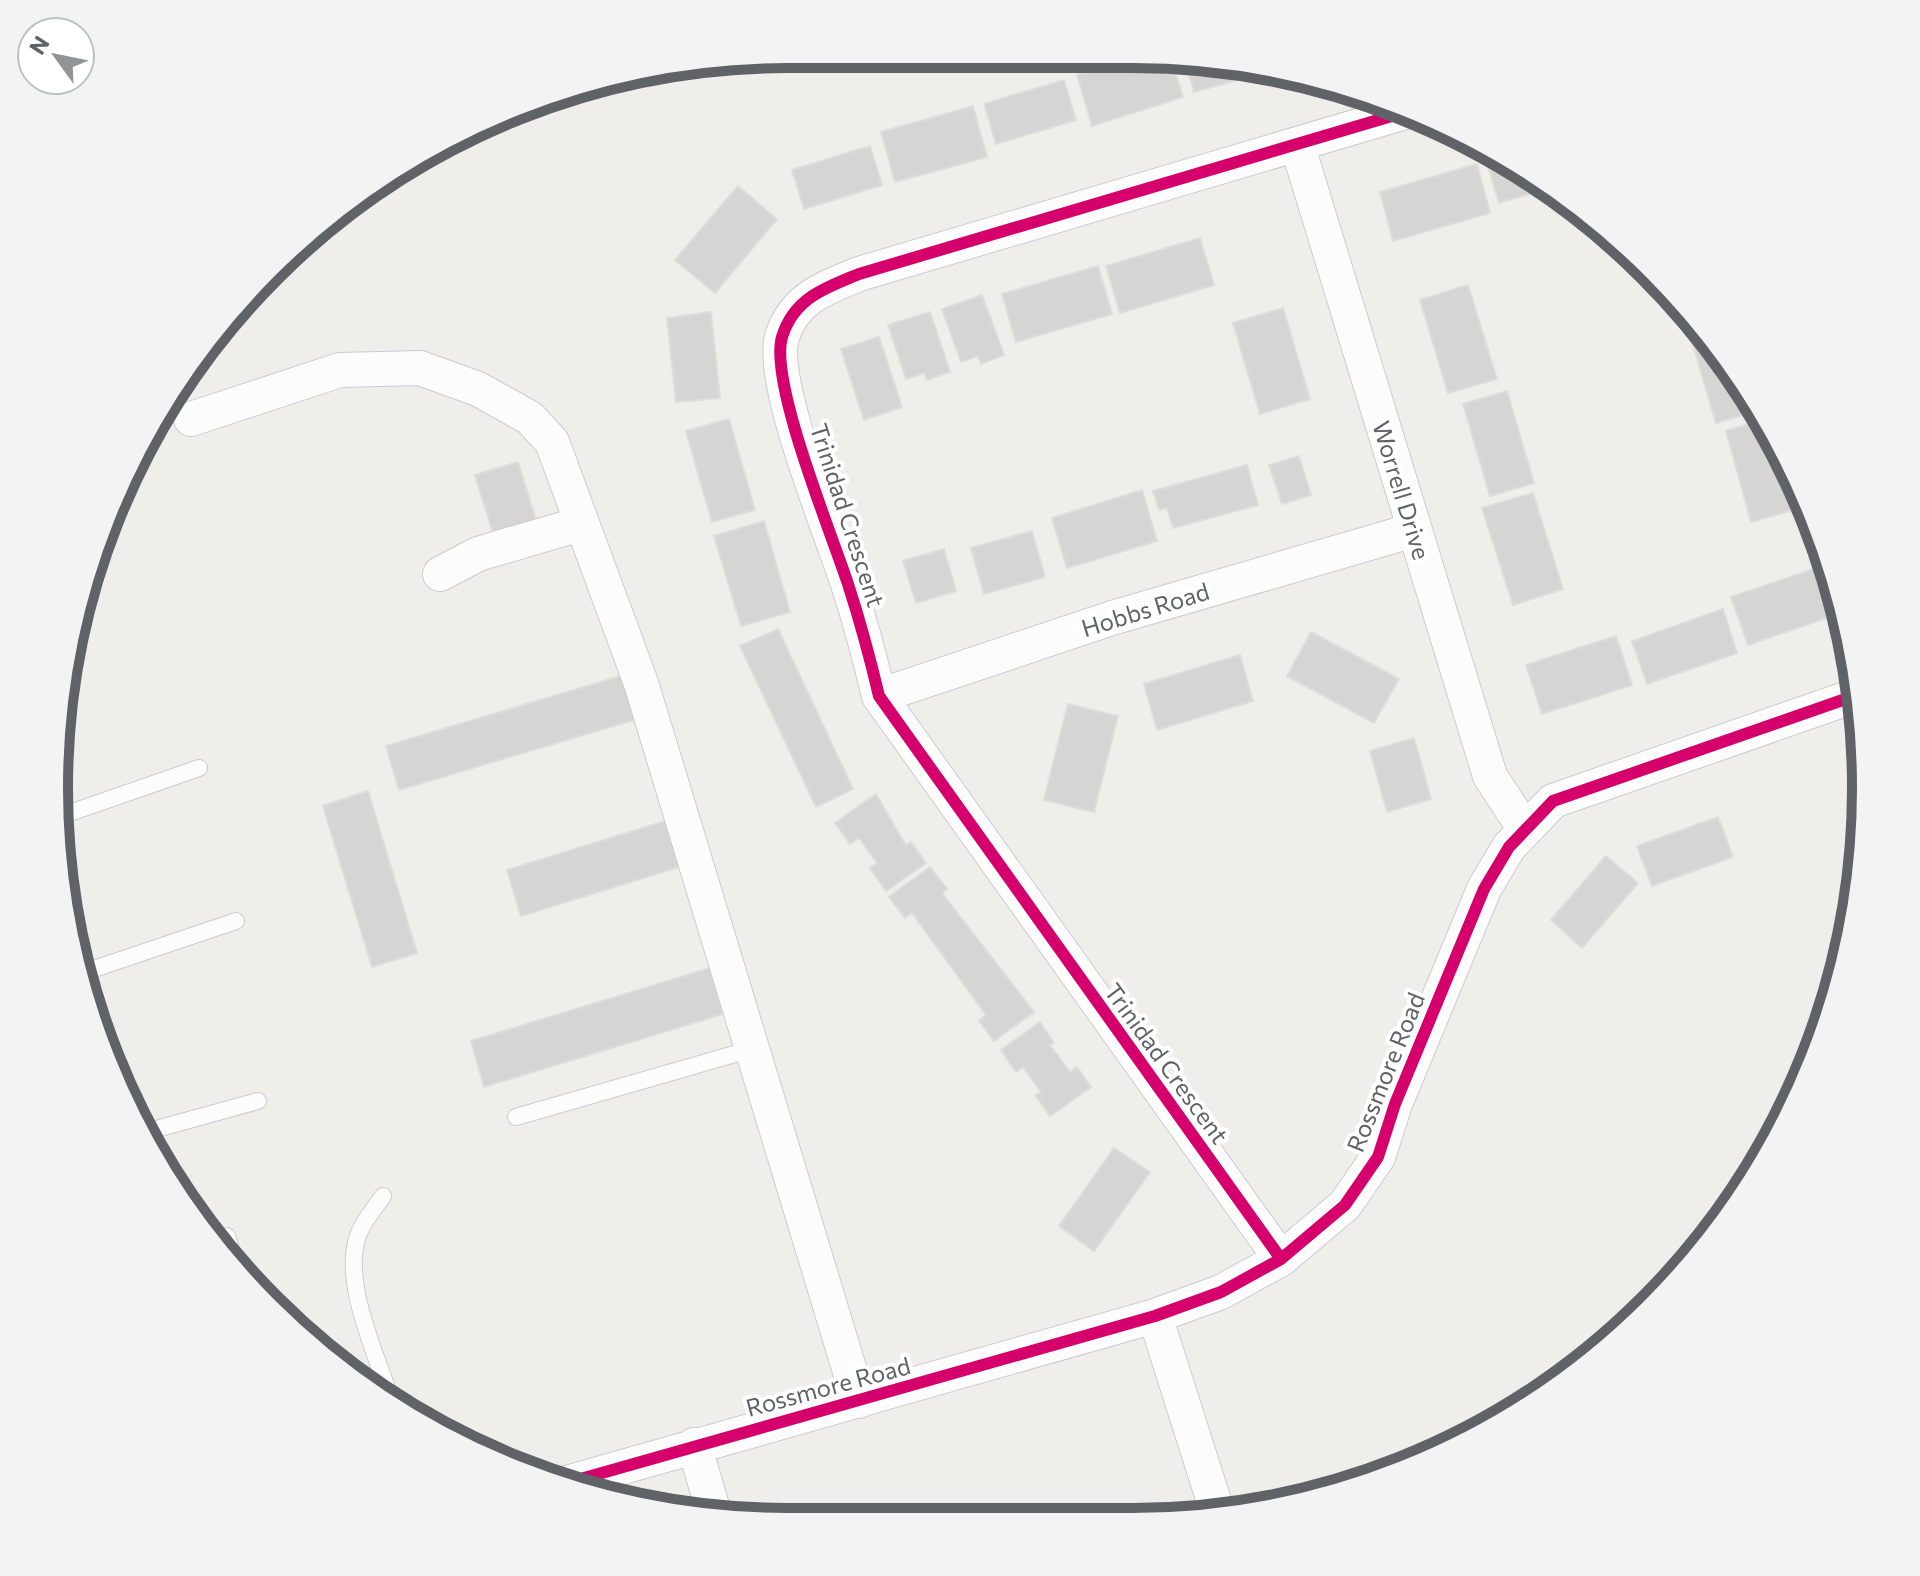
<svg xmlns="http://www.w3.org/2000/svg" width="1920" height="1576" viewBox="0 0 1920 1576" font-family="Commissioner,sans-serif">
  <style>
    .building { fill: #d6d5d3; stroke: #deddd9; stroke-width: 2 }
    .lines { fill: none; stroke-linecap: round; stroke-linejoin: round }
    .service-casing { stroke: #cbcccc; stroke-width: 18 }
    .minor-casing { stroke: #cbcccc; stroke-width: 36 }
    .service { stroke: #fdfcfc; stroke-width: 16 }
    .minor { stroke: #fdfcfc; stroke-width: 34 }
    .cycleway-casing { stroke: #fff; stroke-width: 17 }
    .cycleway { stroke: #d6006c; stroke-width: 12 }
    .labels { text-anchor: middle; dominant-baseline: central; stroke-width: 8; stroke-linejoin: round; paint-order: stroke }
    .street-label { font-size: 24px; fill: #5f6368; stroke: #fff }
    .rim { fill: none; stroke: #5f6368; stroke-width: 10 }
  </style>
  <rect width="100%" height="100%" fill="#efeeea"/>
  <path class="building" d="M1140 55 1170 56 1183 97 1092 126 1077 75Z
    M1184 56 1259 74 1194 92Z
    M1064 80 1076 120 996 144 984 104Z
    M973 106 987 157 895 182 881 132Z
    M870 146 882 185 804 209 792 170Z
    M1495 154 1539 177 1552 187 1499 203 1485 156Z
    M1477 164 1490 213 1393 241 1380 192Z
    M738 186 777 219 715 293 675 260Z
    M1200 238 1214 285 1120 313 1106 266Z
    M1098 266 1112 314 1016 342 1002 294Z
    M1468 285 1497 379 1448 393 1420 300Z
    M982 295 1004 355 981 364 978 356 961 362 942 309Z
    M1283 308 1310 399 1260 414 1233 323Z
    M711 312 720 398 676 402 667 318Z
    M930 312 950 372 927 380 924 373 906 379 888 325Z
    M1694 329 1754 412 1716 423 1689 331Z
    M879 337 902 407 864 420 841 349Z
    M1507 391 1534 483 1490 496 1463 404Z
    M729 419 755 510 712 522 686 431Z
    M1760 421 1786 457 1800 508 1751 522 1726 431Z
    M1299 456 1311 495 1282 504 1269 465Z
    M518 462 536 520 493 533 475 475Z
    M1247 465 1258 505 1173 528 1167 508 1159 510 1153 491Z
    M1142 490 1157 541 1067 568 1052 518Z
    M1533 493 1563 589 1513 605 1482 508Z
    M764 521 790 612 741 626 714 536Z
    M1032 531 1045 577 984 594 971 548Z
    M944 549 956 591 916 603 903 561Z
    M1822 566 1838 614 1748 645 1731 597Z
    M1723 609 1737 653 1647 684 1632 641Z
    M778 629 853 789 816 807 740 646Z
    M1311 632 1399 679 1374 723 1287 676Z
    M1616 636 1632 685 1542 714 1526 665Z
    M1240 655 1253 701 1157 730 1144 684Z
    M624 675 637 719 399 790 386 746Z
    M1068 704 1118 716 1094 812 1044 800Z
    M1414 738 1431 799 1387 812 1370 751Z
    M368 791 417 953 372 967 323 806Z
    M876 794 906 846 911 842 926 863 886 891 870 868 877 863 859 838 850 844 835 823Z
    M1718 817 1733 857 1652 886 1637 846Z
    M665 821 679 867 521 916 507 870Z
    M1606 856 1638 883 1582 948 1551 920Z
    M930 867 947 889 942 893 1034 1012 994 1041 979 1021 986 1015 912 913 905 918 889 897Z
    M710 968 723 1014 484 1087 471 1041Z
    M1040 1022 1054 1043 1050 1045 1070 1072 1077 1067 1091 1087 1050 1116 1035 1095 1041 1092 1023 1067 1016 1072 1001 1050Z
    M1114 1148 1150 1172 1094 1251 1059 1226Z"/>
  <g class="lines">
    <g class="service-casing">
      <path id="service" d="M61 816 199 768
        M82 973 236 921
        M516 1117 752 1049
        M142 1133 258 1101
        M383 1196C375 1208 364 1220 359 1233 340 1279 377 1356 392 1402
        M227 1236 236 1265"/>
    </g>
    <g class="minor-casing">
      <path id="minor" d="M1297 144 1490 776 1524 828
        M191 419 340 370 420 368 478 389 530 418 552 442 641 683 859 1401
        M440 574 478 554 580 524
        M879 696 1112 618 1414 530
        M1281 1259 879 696C870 658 860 621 848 584 831 532 769 382 782 337 794 298 825 288 859 274L1412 110
        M1155 1316 1218 1514
        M694 1445 715 1516
        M563 1484 1155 1316 1221 1292 1281 1259 1345 1205 1378 1157 1395 1104 1484 889 1509 847 1553 801 1857 695"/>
    </g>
    <use href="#service" class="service"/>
    <use href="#minor" class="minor"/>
    <g class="cycleway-casing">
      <path id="cycleway" d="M1281 1259 879 696C870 658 860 621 848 584 831 532 769 382 782 337 794 298 825 288 859 274L1412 110
        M563 1484 1155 1316 1221 1292 1281 1259 1345 1205 1378 1157 1395 1104 1484 889 1509 847 1553 801 1857 695"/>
    </g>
    <use href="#cycleway" class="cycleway"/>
  </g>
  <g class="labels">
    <g class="street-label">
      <text transform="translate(1402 490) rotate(73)">Worrell Drive</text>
      <text transform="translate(848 515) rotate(72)">Trinidad Crescent</text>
      <text transform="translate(1145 609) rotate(-17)">Hobbs Road</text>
      <text transform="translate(1167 1063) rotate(54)">Trinidad Crescent</text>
      <text transform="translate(1385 1072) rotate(-68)">Rossmore Road</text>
      <text transform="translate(828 1386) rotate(-15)">Rossmore Road</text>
    </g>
  </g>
  <path d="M0 0H1920V1576H0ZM788 68H1132A720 720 0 0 1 1852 788V788A720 720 0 0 1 1132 1508H788A720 720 0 0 1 68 788V788A720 720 0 0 1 788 68Z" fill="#f2f3f3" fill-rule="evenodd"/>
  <path class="rim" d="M788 68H1132A720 720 0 0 1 1852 788V788A720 720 0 0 1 1132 1508H788A720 720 0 0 1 68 788V788A720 720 0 0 1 788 68Z"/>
  <g transform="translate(56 56) rotate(303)"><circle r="38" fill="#ffffff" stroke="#bfc1c3" stroke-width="2"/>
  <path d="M0-6L14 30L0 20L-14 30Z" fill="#919496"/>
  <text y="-12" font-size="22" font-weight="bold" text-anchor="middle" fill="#5f6368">N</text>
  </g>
</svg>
